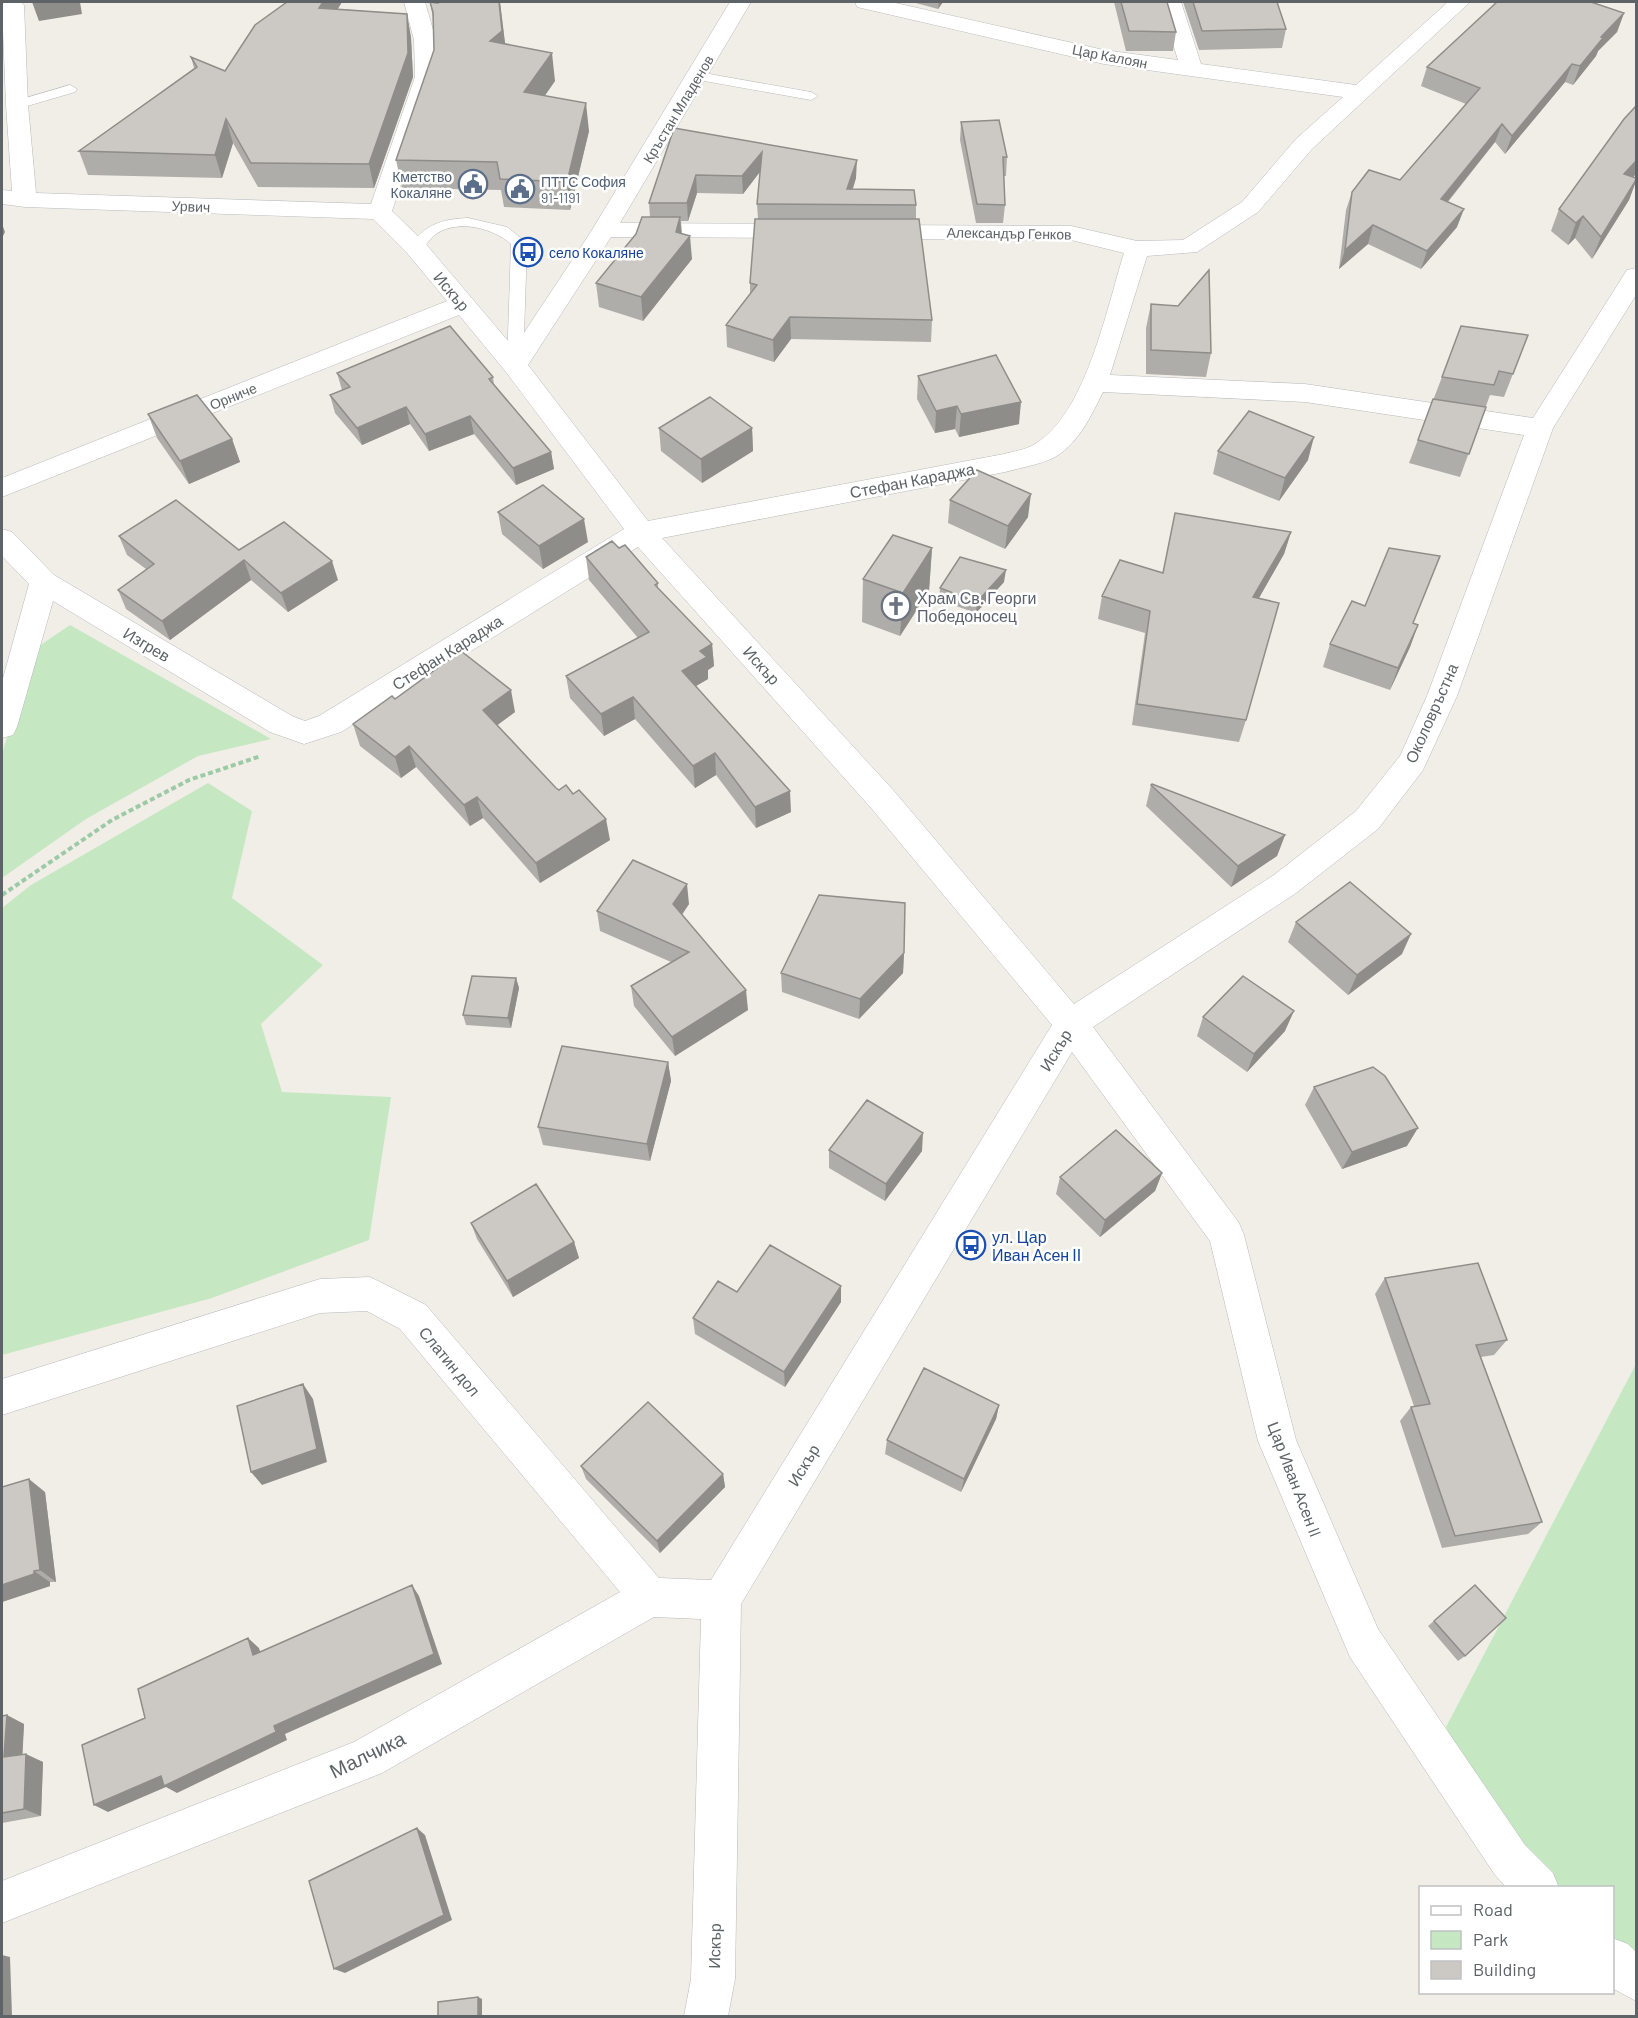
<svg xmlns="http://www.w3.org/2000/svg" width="1638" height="2018" viewBox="0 0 1638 2018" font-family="Barlow,sans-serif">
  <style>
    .green { fill: #c5e8c3 }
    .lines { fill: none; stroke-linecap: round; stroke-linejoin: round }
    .service-casing { stroke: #b7b9bd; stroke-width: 1 }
    .minor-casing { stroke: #b7b9bd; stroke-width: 1 }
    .path { stroke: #9ccaa7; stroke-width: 4; stroke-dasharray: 5 3; stroke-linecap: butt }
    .service { fill: #fff; fill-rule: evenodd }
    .minor { fill: #fff; fill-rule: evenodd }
    .wall { fill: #afada9 }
    .shaded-wall { fill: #8f8d89 }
    .building { fill: #ccc9c4; stroke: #8f8d89; stroke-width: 1.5 }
    .labels { text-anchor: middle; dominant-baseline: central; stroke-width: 5; stroke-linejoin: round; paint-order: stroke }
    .far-street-label { font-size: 14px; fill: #5e6367; stroke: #fff }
    .far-service-label { font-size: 14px; fill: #4e5e75; stroke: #fff; text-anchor: end }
    .far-transit-label { font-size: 14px; fill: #164399; stroke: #fff; text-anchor: start }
    .street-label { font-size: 16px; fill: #5e6367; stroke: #fff }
    .worship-label { font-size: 16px; fill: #5b616d; stroke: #fff; text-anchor: start }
    .transit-label { font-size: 16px; fill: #164399; stroke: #fff; text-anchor: start }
    .near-street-label { font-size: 20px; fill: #5e6367; stroke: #fff }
  </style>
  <rect width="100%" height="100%" fill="#f1eee7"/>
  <path class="green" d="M70 625 271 739 198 756 86 819 2 878V754L33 650Z
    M208 783 252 811 232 898 323 965 261 1024 282 1092 391 1097 369 1240 212 1298 2 1355V908L31 885Z
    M1636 1364V1960L1613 1943 1612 1888 1548 1887 1511 1855 1446 1727Z"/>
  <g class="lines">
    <g class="service-casing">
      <path id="service" d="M698 72 811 92 818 96 811 100 693 79 691 76 693 73Z
        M70 85 77 89 75 92 17 109 10 105 12 102Z
        M468 218 507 227 527 243 523 366 521 370H509L507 366 511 244C493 228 458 219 436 234 428 240 425 250 416 253L408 248C424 225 441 219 468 218Z"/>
    </g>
    <g class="minor-casing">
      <path id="minor" d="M5 2H21L24 5 28 105 36 193 371 204 415 77 414 40 404 2H425L436 40 437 77 392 211 425 243 514 348 592 230 730 2H751L620 223 798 224 807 226 810 231 807 236 798 238 611 237 528 365 648 521 1004 454C1014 451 1026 450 1035 444 1086 414 1107 307 1124 253L1071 240 876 239 867 237 864 232 867 227 876 225 1071 226 1137 241 1183 240 1242 202 1296 139 1343 97 1104 64 857 7 855 2H891L1104 50 1178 60 1160 2H1181L1201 64 1356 85 1448 2H1470L1312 149 1258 212 1197 252 1147 256 1110 375 1305 384 1533 418 1627 270 1636 268V295L1553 428 1457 696 1423 770 1378 829 1296 893 1093 1027 1239 1223 1244 1235 1296 1440 1378 1629 1525 1845 1553 1873 1559 1888H1507L1495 1875 1350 1657 1258 1441 1210 1241 1072 1052 741 1604 735 1979 728 2016H684L691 1979 701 1619 654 1617 382 1773 2 1923V1881L354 1742 620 1592 400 1329 367 1311 320 1313 2 1415V1379L320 1279 370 1277 426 1305 659 1578 711 1580 1052 1025 872 809 638 547 341 732 304 744 270 732 53 601 17 727 13 735 2 738V682L29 584 2 556V529L12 532 54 575 292 716 305 721 319 716 624 529 506 372 459 315 2 497V478L447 301 407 253 373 219 25 207 2 204V190L12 191 6 105 2 5ZM1103 392 1305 402 1524 435 1427 696 1400 756 1356 811 1274 875 1074 1004 894 791 662 538 1005 472C1020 468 1037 465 1051 459 1077 447 1091 416 1103 392Z
        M1612 1938 1628 1944 1636 1952V2001L1612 1988Z"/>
    </g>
    <path class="path" d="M2 895 112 820 189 780 261 756"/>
    <use href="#service" class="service"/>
    <use href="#minor" class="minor"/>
  </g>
  <path class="wall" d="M287 2H342L337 9 407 14 411 38 413 77 374 188 258 187 233 143 222 178 88 175 79 151 194 68 191 57 225 71Z
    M430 2H500L505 44 555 81 545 95 589 131 570 210 504 207 501 190 402 188 396 160 434 50 433 18Z
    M912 2H943L938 9Z
    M1114 2H1167L1176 32 1173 51H1126Z
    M1183 2H1277L1286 29 1282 48 1199 50Z
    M1624 13 1617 32 1598 51 1596 56 1573 85 1565 82 1505 154 1495 142 1448 202 1457 227 1421 269 1368 244 1339 269 1346 210 1352 192 1400 180 1466 104 1421 86 1427 67Z
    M1636 106V174L1633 177 1636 181 1629 200 1592 259 1575 238 1568 245 1551 231 1559 209Z
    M961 122 1007 157 1006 176H1004L1005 205 1003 223H976L960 140Z
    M674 128 856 178 853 189 916 205V219L932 320 931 342 791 339 774 362 727 347 726 325 750 294V283L758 219 757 204 760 172 743 194 697 193 688 221H681L682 233 692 259 643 321 599 307 596 283 650 217 649 203Z
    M1151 304 1211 353 1206 377 1146 374V328Z
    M1528 335 1504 397 1490 395 1460 477 1409 463 1442 377Z
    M337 373 493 377 494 385 551 452 554 469 516 485 474 434 429 451 410 424 362 445 335 413 330 395 342 390Z
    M918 376 1019 424 959 437 955 429 935 433 917 399Z
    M148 414 232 439 240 462 189 484 157 438Z
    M659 428H752L753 451 702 483 661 451Z
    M1218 451 1308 460 1279 501 1213 474Z
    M950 500 1028 517 1005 549 948 523Z
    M498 512 588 542 543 569 502 534Z
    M1175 513 1291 532 1284 554 1259 598 1246 720 1239 742 1132 725 1145 633 1098 619 1102 596 1163 573Z
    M119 536 239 550 338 580 288 612 251 580 170 640 126 609 118 590 146 569 127 555Z
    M619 548 658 583V588L712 644 714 666 708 670V679L696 686 791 812 756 828 716 775 695 788 635 719 604 736 570 698 566 676 638 638 589 580 586 557Z
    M932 548 929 591 900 636 862 622 863 579Z
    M1004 582 976 613 939 600 940 588Z
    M1365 606 1418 625 1410 647 1390 690 1323 667 1330 644Z
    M395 699 515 712 497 725 556 788 610 840 540 883 483 818 470 826 416 767 401 778 360 746 353 724Z
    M1151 785 1285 835 1277 856 1231 887 1146 806Z
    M689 904 682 915 748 1010 675 1056 634 1006 631 986 671 962 600 931 597 911Z
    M1296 922 1402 954 1348 995 1288 942Z
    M904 953 903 973 859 1019 782 992 781 973Z
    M516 978 519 988 511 1028 466 1025 463 1015Z
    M1203 1017 1285 1031 1247 1072 1197 1036Z
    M668 1062 671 1081 650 1161 543 1145 538 1127Z
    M1314 1087 1407 1146 1342 1169 1305 1105Z
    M829 1150 922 1151 885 1201 829 1168Z
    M1162 1173 1155 1191 1100 1237 1056 1194 1060 1177Z
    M471 1223 574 1242 579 1258 513 1297 477 1239Z
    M1385 1278 1507 1340 1494 1355 1481 1357 1542 1522 1528 1534 1442 1548 1400 1421 1411 1407 1414 1406 1375 1294Z
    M737 1292 841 1302 785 1387 695 1334 693 1318Z
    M999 1405 996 1419 961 1492 885 1454 887 1440Z
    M581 1466 723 1474 725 1487 660 1553 586 1479Z
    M45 1492 56 1582H50V1586L2 1602Z
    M1475 1585 1465 1656 1458 1661 1428 1626Z
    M2 1716 24 1724 22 1754 43 1762 41 1816 2 1823Z"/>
  <path class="shaded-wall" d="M32 2H80L82 14 39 21Z
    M323 2H342L324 32 319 8Z
    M499 2H500L507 59 490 41Z
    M939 2H943L938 9Z
    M1624 13 1617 32 1598 51 1596 56 1573 85 1580 66 1601 37Z
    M407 14 411 38 413 77 374 188 369 164Z
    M552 53 555 81 528 120 524 92Z
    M1572 64 1565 82 1505 154 1512 136Z
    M586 103 589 131 570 210 567 182Z
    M226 119 233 143 222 178 215 155Z
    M1502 124 1495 142 1435 217 1441 199Z
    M762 152V169L743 194 742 176Z
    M857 160 856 178 847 205V189Z
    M1636 161V174L1615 196 1624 174Z
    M696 175 697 193 688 221 687 203Z
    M1636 181 1629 200 1592 259 1601 237Z
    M1464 209 1457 227 1421 269 1427 251Z
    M1583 216 1575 238 1568 245 1576 223Z
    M680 217 682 241 690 236 692 259 643 321 641 297 676 232Z
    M2 224 5 232 2 238Z
    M1373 225 1368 244 1339 269 1345 250Z
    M790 317 791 339 774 362 773 340Z
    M1021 402 1019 424 959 437 961 414Z
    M957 406 955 429 935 433 936 411Z
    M406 407 410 424 362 445 357 428Z
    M470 416 474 434 429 451 425 434Z
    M752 428 753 451 702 483 701 459Z
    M1314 437 1308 460 1279 501 1285 478Z
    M232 439 240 462 189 484 180 461Z
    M551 452 554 469 516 485 513 468Z
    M1031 494 1028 517 1005 549 1008 526Z
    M584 519 588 542 543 569 539 546Z
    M1291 532 1284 554 1247 619 1253 597Z
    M932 548 929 591 900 636 903 593Z
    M244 560 251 580 170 640 162 621Z
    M332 561 338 580 288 612 281 593Z
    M1006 570 1004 582 976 613 977 602Z
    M1418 625 1410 647 1390 690 1398 668Z
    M712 644 714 666 708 670V679L684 693 682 671 700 651Z
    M511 690 515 712 488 732 483 710Z
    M633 697 635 719 604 736 601 714Z
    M409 746 416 767 401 778 395 757Z
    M715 753 716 775 695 788 693 766Z
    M790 791 791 812 756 828 755 807Z
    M477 797 483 818 470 826 464 805Z
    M606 819 610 840 540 883 536 863Z
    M1285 835 1277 856 1231 887 1238 866Z
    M687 884 689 904 675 924 673 904Z
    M1411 934 1402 954 1348 995 1357 975Z
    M904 953 903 973 859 1019 860 999Z
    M516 978 519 988 511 1028 508 1018Z
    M746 990 748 1010 675 1056 672 1037Z
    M1294 1011 1285 1031 1247 1072 1254 1054Z
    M668 1062 671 1081 650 1161 647 1144Z
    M1418 1128 1407 1146 1342 1169 1352 1152Z
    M923 1133 922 1151 885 1201 886 1184Z
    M1162 1173 1155 1191 1100 1237 1105 1220Z
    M574 1242 579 1258 513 1297 507 1281Z
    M841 1286V1302L785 1387 784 1372Z
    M303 1384 313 1399 327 1462 262 1485 251 1472Z
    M999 1405 996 1419 961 1492 964 1479Z
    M723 1474 725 1487 660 1553 657 1541Z
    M29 1479 45 1492 56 1582 40 1570Z
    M34 1571 50 1582V1586L2 1602V1585Z
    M412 1585 419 1596 442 1664 285 1734 287 1740 177 1793 166 1787 108 1812 94 1805 274 1726Z
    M248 1638 259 1648 264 1664 253 1655Z
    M7 1715 24 1724 22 1765 4 1757Z
    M26 1754 43 1762 41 1816 24 1809Z
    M417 1828 425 1835 452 1920 345 1973 334 1969Z
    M2 1955 10 1957 12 2016H2Z
    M478 1997 482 1999V2016H478Z"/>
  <path class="building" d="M287 2H323L319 8 407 14 408 53 369 164 251 163 226 119 215 155 79 151 197 67 191 57 225 71 255 25Z
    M430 2 437 3 436 2H499L502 31 490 41 552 53 524 92 586 103 567 182 500 179 497 162 396 160 434 50 433 12Z
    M1121 2H1167L1176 32 1129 31Z
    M1193 2H1277L1286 29 1202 31Z
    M1497 2H1591L1624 13 1601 37 1603 38 1580 66 1572 64 1512 136 1502 124 1441 199 1464 209 1427 251 1373 225 1345 250 1352 192 1369 170 1400 180 1480 88 1427 67Z
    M1636 106V161L1624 174 1636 178V180L1601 237 1583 216 1576 223 1559 209 1624 119Z
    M999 120 1007 157H1003L1005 205 977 204 961 122Z
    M674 128 857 160 847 189 914 190 916 205 757 204 762 152 742 176 696 175 687 203H649Z
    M642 217H680L676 232 690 236 641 297 596 283 636 234Z
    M755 219H919L932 320 790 317 773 340 726 325 757 285 750 283Z
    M1209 270 1211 353 1151 350V304L1178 306Z
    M450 326 493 377 489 379 551 452 513 468 470 416 425 434 406 407 357 428 330 395 350 387 337 373Z
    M1461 326 1528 335 1513 374 1499 371 1494 385 1442 377Z
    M996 355 1021 402 961 414 957 406 936 411 918 376Z
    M197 395 232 439 180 461 148 414Z
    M710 397 752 428 701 459 659 428Z
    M1433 399 1486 407 1469 454 1418 440Z
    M1249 411 1314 437 1285 478 1218 451Z
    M977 470 1031 494 1008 526 950 500Z
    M543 485 584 519 539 546 498 512Z
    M176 500 239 550 284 522 332 561 281 593 244 560 162 621 118 590 154 564 119 536Z
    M1175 513 1291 532 1253 597 1279 603 1246 720 1137 704 1150 611 1102 596 1120 560 1163 573Z
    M893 535 932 548 903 593 863 579Z
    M612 541 619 548 625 545 658 583 655 585 712 644 700 651 707 657 682 671 790 791 755 807 715 753 693 766 633 697 601 714 566 676 649 632 586 557Z
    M1389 548 1440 556 1413 623 1418 625 1398 668 1330 644 1352 601 1365 606Z
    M960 557 1006 570 977 602 940 588Z
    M461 651 511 690 483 710 556 788 559 790 566 785 573 794 579 790 606 819 536 863 477 797 464 805 409 746 395 757 353 724 392 696 395 699Z
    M1152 784 1285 835 1238 866 1151 785Z
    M633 860 687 884 673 904 746 990 672 1037 631 986 689 952 597 911Z
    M1350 882 1411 934 1357 975 1296 922Z
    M819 895 905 903 904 953 860 999 781 973Z
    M472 976 516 978 508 1018 463 1015Z
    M1243 976 1294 1011 1254 1054 1203 1017Z
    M562 1046 668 1062 647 1144 538 1127Z
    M1373 1067 1385 1076 1418 1128 1352 1152 1314 1087Z
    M867 1100 923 1133 886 1184 829 1150Z
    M1116 1130 1162 1173 1105 1220 1060 1177Z
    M536 1184 574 1242 507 1281 471 1223Z
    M770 1245 841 1286 784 1372 693 1318 718 1281 737 1292Z
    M1478 1263 1507 1340 1476 1345 1542 1522 1455 1536 1411 1407 1430 1404 1385 1278Z
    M924 1368 999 1405 964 1479 887 1440Z
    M303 1384 317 1449 251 1472 237 1406Z
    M648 1402 723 1474 657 1541 581 1466Z
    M29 1479 40 1570 34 1571V1574L2 1585V1487Z
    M412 1585 434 1654 274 1726 276 1732 164 1786 161 1776 94 1805 82 1745 145 1718 138 1689 248 1638 253 1655Z
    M1475 1585 1506 1618 1465 1656 1434 1621Z
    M7 1715 4 1757 26 1754 24 1809 2 1813V1716Z
    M417 1828 444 1915 334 1969 309 1881Z
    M478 1997V2016H438V2002Z"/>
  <defs>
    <g id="civic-ring" transform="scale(1.5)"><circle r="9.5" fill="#fff" stroke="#5c6f8a" stroke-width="1.5"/><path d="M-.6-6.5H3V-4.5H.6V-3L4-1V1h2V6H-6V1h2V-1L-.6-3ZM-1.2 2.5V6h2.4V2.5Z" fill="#5c6f8a"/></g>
    <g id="bus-ring" transform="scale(1.5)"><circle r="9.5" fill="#fff" stroke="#1a4fb4" stroke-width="1.5"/><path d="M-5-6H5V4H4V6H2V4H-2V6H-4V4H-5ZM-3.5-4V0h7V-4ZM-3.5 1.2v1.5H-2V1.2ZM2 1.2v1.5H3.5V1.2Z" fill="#1a4fb4"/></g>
    <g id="church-ring" transform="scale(1.5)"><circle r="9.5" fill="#fff" stroke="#6b7280" stroke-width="1.5"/><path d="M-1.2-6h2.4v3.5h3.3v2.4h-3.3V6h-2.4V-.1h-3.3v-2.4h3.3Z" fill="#6b7280"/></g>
  </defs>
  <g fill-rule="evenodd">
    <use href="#civic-ring" x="473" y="184"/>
    <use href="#civic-ring" x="520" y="189"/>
    <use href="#bus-ring" x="528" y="252"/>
    <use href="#church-ring" x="896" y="606"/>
    <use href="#bus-ring" x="971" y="1245"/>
  </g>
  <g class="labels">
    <g class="far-street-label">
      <text transform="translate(1110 56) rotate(11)">Цар Калоян</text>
      <text transform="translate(678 109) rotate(-59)">Кръстан Младенов</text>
      <text transform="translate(191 206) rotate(2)">Урвич</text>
      <text transform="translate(1009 233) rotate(1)">Александър Генков</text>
      <text transform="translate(233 396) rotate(-22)">Орниче</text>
    </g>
    <g class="far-service-label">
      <text x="452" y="176">Кметство<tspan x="452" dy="16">Кокаляне</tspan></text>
      <text x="541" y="181" text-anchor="start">ПТТС София<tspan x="541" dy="16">91-1191</tspan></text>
    </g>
    <g class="far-transit-label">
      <text x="549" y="252">село Кокаляне</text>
    </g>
    <g class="street-label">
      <text transform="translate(452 291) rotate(50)">Искър</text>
      <text transform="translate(912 480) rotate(-11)">Стефан Караджа</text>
      <text transform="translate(147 644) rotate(31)">Изгрев</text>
      <text transform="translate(447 652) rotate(-32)">Стефан Караджа</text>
      <text transform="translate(762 665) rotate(48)">Искър</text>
      <text transform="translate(1431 713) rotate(-66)">Околовръстна</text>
      <text transform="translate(1055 1050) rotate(-59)">Искър</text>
      <text transform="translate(450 1361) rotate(50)">Слатин дол</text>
      <text transform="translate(803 1465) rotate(-59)">Искър</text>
      <text transform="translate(1295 1479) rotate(69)">Цар Иван Асен II</text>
      <text transform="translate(714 1946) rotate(-89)">Искър</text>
    </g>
    <g class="worship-label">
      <text x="917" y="597">Храм Св. Георги<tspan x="917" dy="18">Победоносец</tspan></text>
    </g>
    <g class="transit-label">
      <text x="992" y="1236">ул. Цар<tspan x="992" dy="18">Иван Асен ІІ</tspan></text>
    </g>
    <g class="near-street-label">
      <text transform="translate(367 1754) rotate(-26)">Малчика</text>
    </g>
  </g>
  <rect width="1638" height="2018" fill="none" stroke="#5e6367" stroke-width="6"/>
  <rect x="1419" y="1886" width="195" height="108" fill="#ffffff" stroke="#bfc1c2" stroke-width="1.5"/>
  <rect x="1431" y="1906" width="30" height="9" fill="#ffffff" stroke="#bfc1c2" stroke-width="1.5"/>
  <text x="1473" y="1916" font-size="18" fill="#5e6367">Road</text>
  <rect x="1431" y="1931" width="30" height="18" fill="#c5e8c3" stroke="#bfc1c2" stroke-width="1.5"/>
  <text x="1473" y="1946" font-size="18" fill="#5e6367">Park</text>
  <rect x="1431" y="1961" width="30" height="18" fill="#ccc9c4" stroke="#bfc1c2" stroke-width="1.5"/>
  <text x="1473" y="1976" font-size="18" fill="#5e6367">Building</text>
</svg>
